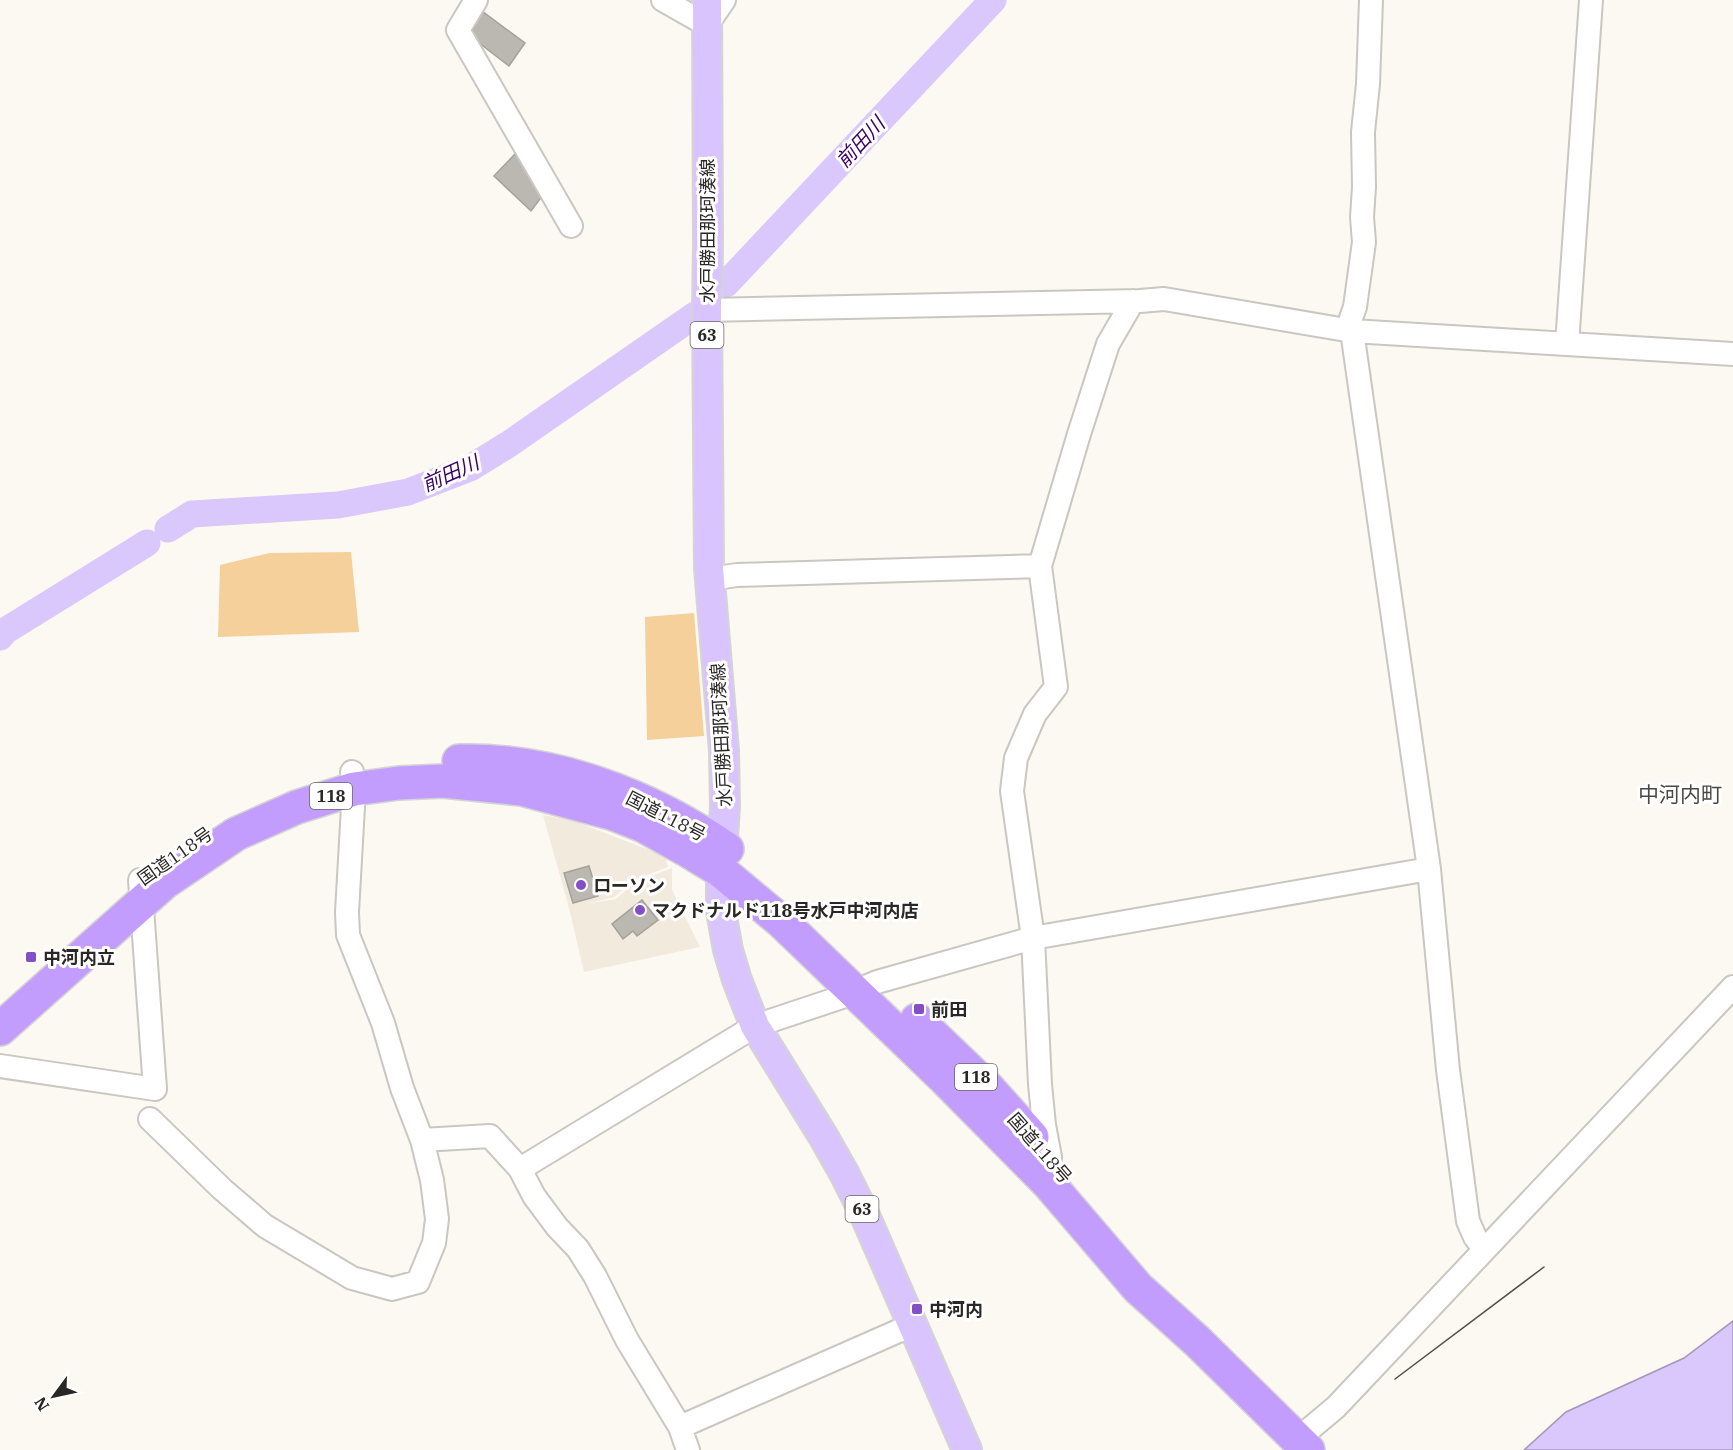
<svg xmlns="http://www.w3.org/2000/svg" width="1733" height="1450" viewBox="0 0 1733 1450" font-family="'IBM Plex Serif','Noto Sans JP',serif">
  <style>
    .built { fill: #f3eade }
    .green { fill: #f5d09a }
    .water { fill: #dac7fb; stroke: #a597bb; stroke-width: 1.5 }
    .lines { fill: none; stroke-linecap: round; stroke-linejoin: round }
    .river { stroke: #dac7fb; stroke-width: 27 }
    .building { fill: #bbb7b1; stroke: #a4a09b; stroke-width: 1.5 }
    .minor-casing { stroke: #cac6c1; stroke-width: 26 }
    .major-casing { stroke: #d4d4d4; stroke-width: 32 }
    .highway-casing { stroke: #d4d4d4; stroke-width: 36 }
    .minor { stroke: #fff; stroke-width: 22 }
    .major { stroke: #dac4fe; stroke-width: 28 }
    .highway { stroke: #c29dfd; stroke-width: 33 }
    .tram { stroke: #4f4d4a; stroke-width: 1.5 }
    .poi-dot { fill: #844ec6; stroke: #fff; stroke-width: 2 }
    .labels { text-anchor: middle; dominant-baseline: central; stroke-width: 6; stroke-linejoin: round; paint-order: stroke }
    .shield { fill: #fff; stroke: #6a6867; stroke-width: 1.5 }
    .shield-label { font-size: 16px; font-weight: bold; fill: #2a2826 }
    .street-label { font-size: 18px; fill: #2a2826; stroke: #fff }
    .poi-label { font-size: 18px; font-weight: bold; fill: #2a2826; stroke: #fff; text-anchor: start }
    .water-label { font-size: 20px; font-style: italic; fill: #3b0068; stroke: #fff }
    .quarter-label { font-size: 21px; fill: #4b4843; stroke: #fff }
  </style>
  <rect width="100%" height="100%" fill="#fcf8f2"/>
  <path class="built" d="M543 815 574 821 665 856 668 867 634 880 614 897 585 904 616 899 636 882 672 868V890L700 947 584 972 569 908Z"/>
  <path class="green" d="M351 552 359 632 218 637 220 565 270 553Z
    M694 613 704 736 647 740 645 617Z"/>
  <path class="water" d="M1733 1321V1450H1524L1566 1412 1684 1358Z"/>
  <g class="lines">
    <path class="river" d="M726 284 993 0
      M168 529 192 514 338 505 408 492 470 468 509 444 695 315
      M0 637 5 631 147 543"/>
  </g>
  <path class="building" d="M482 11 525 43 509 66 470 36Z
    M515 154 543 195 531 211 494 176Z
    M589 866 598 896 573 903 564 873Z
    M642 900 658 920 637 936 633 931 623 939 612 924Z"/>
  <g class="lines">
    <g class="minor-casing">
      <path id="minor" d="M476 0 458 30 571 226
        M663 0 707 25 724 0
        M1371 0 1368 84 1363 132 1364 187 1362 217 1364 242 1355 307 1351 318 1352 331 1429 869 1448 1070 1468 1221 1475 1237 1484 1249
        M707 310 1140 301 1164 299 1352 331 1733 354
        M1567 344 1591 0
        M1040 566 1079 434 1108 344 1133 301
        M710 579 737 575 1040 566 1056 687 1035 714 1016 758 1012 791 1033 938 1040 1084 1044 1125 1050 1157 1049 1184
        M0 1066 155 1089 140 880
        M150 1119 222 1189 265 1226 352 1278 392 1289 418 1282 434 1243 437 1219 432 1180 422 1140 402 1088 383 1023 348 935 347 912 354 789 352 772
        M422 1140 490 1136 520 1169 755 1026 842 997 877 982 1033 938 1429 869
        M520 1169 534 1196 557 1227 578 1249 595 1276 627 1340 680 1427
        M1305 1433 1336 1407 1733 987
        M688 1450 680 1427 912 1325"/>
    </g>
    <g class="major-casing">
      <path id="major" d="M707 0 708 245 707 310 709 568 724 751 725 806 721 871V911L728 950 737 980 755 1026 823 1136 844 1173 863 1211 967 1450"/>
    </g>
    <g class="highway-casing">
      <path id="highway" d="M459 761C554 759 649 795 727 849
        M917 1020 988 1088 1032 1137
        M0 1029 165 882 236 834 297 807 354 789 399 783 443 781 522 789 611 813 644 826 685 849 721 871 782 922 943 1077 1049 1184 1138 1288 1197 1341 1308 1450"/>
    </g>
    <use href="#minor" class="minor"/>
    <use href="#major" class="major"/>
    <use href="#highway" class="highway"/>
    <path class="tram" d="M1395 1379 1544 1267"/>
  </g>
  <g class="poi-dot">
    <circle cx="581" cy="885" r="6"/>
    <circle cx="640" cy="910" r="6"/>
    <rect x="25" y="951" width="12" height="12" rx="3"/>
    <rect x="913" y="1003" width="12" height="12" rx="3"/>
    <rect x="911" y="1303" width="12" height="12" rx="3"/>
  </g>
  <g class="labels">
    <g class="shield">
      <rect x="690.5" y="322" width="33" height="26" rx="4.5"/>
      <rect x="310" y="783" width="42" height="26" rx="4.5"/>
      <rect x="955" y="1064" width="42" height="26" rx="4.5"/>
      <rect x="845.5" y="1196" width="33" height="26" rx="4.5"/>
    </g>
    <g class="shield-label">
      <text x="707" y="335">63</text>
      <text x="331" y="796">118</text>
      <text x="976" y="1077">118</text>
      <text x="862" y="1209">63</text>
    </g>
    <g class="street-label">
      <text transform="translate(707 231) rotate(-90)">水戸勝田那珂湊線</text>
      <text transform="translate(721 735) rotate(-93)">水戸勝田那珂湊線</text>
      <text transform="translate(666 816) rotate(27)">国道118号</text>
      <text transform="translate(175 856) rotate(-35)">国道118号</text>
      <text transform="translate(1040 1148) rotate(49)">国道118号</text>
    </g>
    <g class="poi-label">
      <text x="593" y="885">ローソン</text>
      <text x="652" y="910">マクドナルド118号水戸中河内店</text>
      <text x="43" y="957">中河内立</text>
      <text x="931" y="1009">前田</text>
      <text x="929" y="1309">中河内</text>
    </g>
    <g class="water-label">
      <text transform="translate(860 142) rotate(-47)">前田川</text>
      <text transform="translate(450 473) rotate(-24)">前田川</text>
    </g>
    <g class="quarter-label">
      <text x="1680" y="794">中河内町</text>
    </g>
  </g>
  <g transform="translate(54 1396) rotate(237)" stroke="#ffffff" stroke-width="4.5" paint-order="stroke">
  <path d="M0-4.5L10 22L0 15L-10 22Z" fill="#2a2826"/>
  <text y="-9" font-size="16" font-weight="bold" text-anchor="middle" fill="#2a2826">N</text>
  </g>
</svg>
